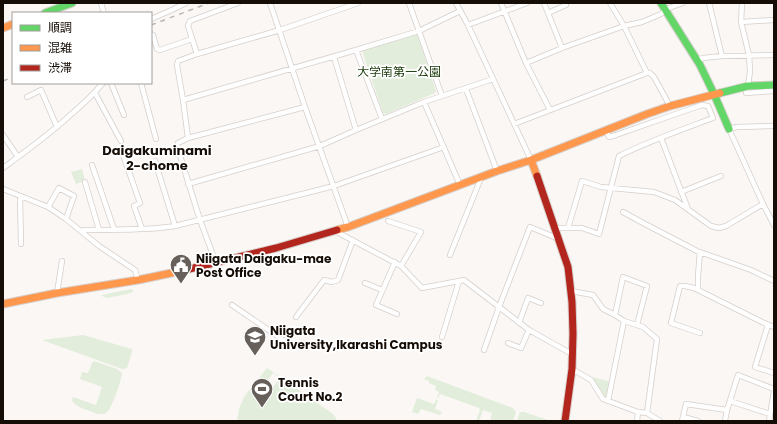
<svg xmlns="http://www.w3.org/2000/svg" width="777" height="424" viewBox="0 0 777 424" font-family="Poppins,'Noto Sans JP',sans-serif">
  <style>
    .green { fill: #e2eedb; fill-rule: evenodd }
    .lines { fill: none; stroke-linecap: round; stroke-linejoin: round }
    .street-casing { stroke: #d6cfcb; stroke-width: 6 }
    .fast-casing { stroke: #d6cfcb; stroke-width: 9 }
    .slow-casing { stroke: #d6cfcb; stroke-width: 9 }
    .jam-casing { stroke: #d6cfcb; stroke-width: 9 }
    .street { stroke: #fefefe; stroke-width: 4.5 }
    .fast { stroke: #63d668; stroke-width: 7 }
    .slow { stroke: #ff974d; stroke-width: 7 }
    .jam { stroke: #b3261e; stroke-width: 7 }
    .rail { stroke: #b7b6b4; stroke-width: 1.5; stroke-dasharray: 5 5; stroke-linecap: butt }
    .labels { text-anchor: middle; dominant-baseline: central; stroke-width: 3.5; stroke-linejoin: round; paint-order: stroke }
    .park-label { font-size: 12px; fill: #173506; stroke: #fff }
    .poi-label { font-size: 12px; font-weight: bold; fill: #160d06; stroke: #fff; text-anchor: start }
    .neighbourhood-label { font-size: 13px; font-weight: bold; fill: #160d06; stroke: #fff }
  </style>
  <rect width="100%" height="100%" fill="#faf7f5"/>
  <path class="green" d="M416 34 418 36 436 91 435 93 386 114 383 113 362 51Z
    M82 169 85 181 76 184 71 172Z
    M131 289 133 290V292L127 294 107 298 102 296V295Z
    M83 335 132 349V352L127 368 122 369 42 340Z
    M94 361 117 369 122 373C122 379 111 411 106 413 100 416 93 412 87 410 81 408 75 406 72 400L73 397 96 405 102 387 80 379 82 372 88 373 92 363Z
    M267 368 333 414 336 418 337 421H237L239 409 244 397ZM273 373 280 378 270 391 264 386Z
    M427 376 513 408 516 412 513 421H490L492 413 483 410 479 421H476L480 410 479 408 440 394 438 398H437L439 392 435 390 436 386 429 383V381L424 379Z
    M592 377 612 382 608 398 601 396 591 381Z
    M417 398 434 404 436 400H438L435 409 442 412 440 415 421 409 418 414 412 412Z
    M520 412H524L551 421H517Z"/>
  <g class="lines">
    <g class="street-casing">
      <path id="street" d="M101 3 104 13
        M270 3 305 107 348 227
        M409 3 442 96
        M456 3 468 25 531 160
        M501 3 526 63 550 110
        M544 3 562 48
        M610 3 624 26 647 73
        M709 3 722 56
        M742 3 741 22 749 55 750 71 748 86
        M548 13 566 5
        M151 19 174 9 186 3
        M741 22 774 20
        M468 25 527 3
        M151 34 153 35 157 49 160 50 192 39
        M356 50 382 119
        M197 54 280 30 358 3
        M334 57 356 130
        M697 60 703 58 722 56 774 55
        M526 63 562 48 624 26 642 22 661 14 666 9 683 3
        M111 83 124 115
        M141 83 156 139
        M466 89 497 171
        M95 93 121 141
        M746 93 774 91
        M27 97 41 90 57 127
        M183 100 356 50 419 31 460 11
        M424 102 460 185
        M514 124 647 73H650L654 77 670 106
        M774 126 737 127 729 129 763 204 774 225
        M3 135 18 157
        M188 138 183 100 177 65 178 61 197 54 188 26 189 23 190 21 238 3
        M661 138 688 209
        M122 152 140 203 134 206 142 229
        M155 161 175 226
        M92 165 114 229
        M3 168C25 152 47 136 67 118 80 107 92 96 103 83
        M85 182 99 230
        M188 184 320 146 356 130 424 102 493 79
        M3 189 48 207 66 219 99 246 135 270 138 280
        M681 192 721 176
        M20 196 21 244
        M48 207 59 188 74 196 66 219
        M623 212 645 224 697 251 751 270 774 281
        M388 221 421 232 401 266
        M555 228H582L599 234 619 156C649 141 681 130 713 118L708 106 702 105 670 116 616 135 609 137 606 131
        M568 228 582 181 601 187 654 192 675 200 711 226 719 228 726 226 763 204
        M82 231 84 230C114 229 145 231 175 226L334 186 444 147
        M335 231 401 266 422 288 464 280 529 330 572 354
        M450 255 481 178
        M395 262 376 305 397 314
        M216 263 200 220 177 146 178 143 188 138 305 107
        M365 283 382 290
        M698 290V276L700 252
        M571 291 593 295 603 309 615 315 624 321
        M57 293 62 261
        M232 305 286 342
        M615 315 623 277 647 286 637 325
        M296 317 324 280 332 282 338 280 353 240
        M519 323 528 298 541 303
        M768 325 755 367 774 373
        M700 333 671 323 680 286H685L694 288 762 322 774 327
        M442 337 459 281
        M508 343 521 348 529 330
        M484 350 499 307 530 227 559 239
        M572 369 591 380 603 399 638 412 647 413
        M608 401 624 321 643 327 657 339 647 413 660 421
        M730 401 770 414
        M683 417 698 421
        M637 421 638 412
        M682 421 686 404 727 410 738 375 774 389
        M725 421 727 410
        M769 421 774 391"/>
    </g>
    <g class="fast-casing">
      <path id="fast" d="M661 3 700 65 714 94 729 129
        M45 13 72 3
        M720 93 748 86 774 85"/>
    </g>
    <g class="slow-casing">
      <path id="slow" d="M3 28 13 24
        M537 176 531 160 647 114 670 106 720 93
        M337 230 348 227 497 171 531 160
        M3 304 57 293 138 280 181 271"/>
    </g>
    <g class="jam-casing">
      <path id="jam" d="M537 176 568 267 572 302 573 334 572 369 565 421
        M181 271 276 248 337 230"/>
    </g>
    <use href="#street" class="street"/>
    <use href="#fast" class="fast"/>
    <use href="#slow" class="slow"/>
    <use href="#jam" class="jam"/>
    <path class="rail" d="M151 25 209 3
      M3 81 13 77"/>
  </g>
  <defs>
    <g id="civic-pin" transform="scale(1.15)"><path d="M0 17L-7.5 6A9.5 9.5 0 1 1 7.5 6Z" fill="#665f5a" stroke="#fff"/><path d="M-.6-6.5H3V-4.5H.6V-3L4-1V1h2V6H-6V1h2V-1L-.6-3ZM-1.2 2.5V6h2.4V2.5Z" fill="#fff"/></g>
    <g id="university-pin" transform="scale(1.15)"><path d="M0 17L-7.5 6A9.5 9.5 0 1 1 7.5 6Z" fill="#665f5a" stroke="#fff"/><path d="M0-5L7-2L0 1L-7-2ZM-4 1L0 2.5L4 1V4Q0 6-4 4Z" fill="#fff"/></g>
    <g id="stadium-pin" transform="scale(1.15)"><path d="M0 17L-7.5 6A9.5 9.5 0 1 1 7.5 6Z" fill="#665f5a" stroke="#fff"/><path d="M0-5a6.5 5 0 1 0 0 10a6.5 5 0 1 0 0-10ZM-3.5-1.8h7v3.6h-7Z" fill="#fff"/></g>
  </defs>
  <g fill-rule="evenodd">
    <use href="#civic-pin" x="181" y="265"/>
    <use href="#university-pin" x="255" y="337"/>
    <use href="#stadium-pin" x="262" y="389"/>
  </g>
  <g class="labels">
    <g class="park-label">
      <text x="399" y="71">大学南第一公園</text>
    </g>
    <g class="poi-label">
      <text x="196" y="258">Niigata Daigaku-mae<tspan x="196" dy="14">Post Office</tspan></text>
      <text x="270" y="330">Niigata<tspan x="270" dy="14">University,Ikarashi Campus</tspan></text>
      <text x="278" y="382">Tennis<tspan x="278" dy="14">Court No.2</tspan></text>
    </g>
    <g class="neighbourhood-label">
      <text x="157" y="150">Daigakuminami<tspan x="157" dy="15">2-chome</tspan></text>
    </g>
  </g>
  <rect width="777" height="424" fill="none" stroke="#160d06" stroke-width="8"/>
  <rect x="12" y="12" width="140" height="72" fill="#ffffff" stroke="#a29e9b"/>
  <rect x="20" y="25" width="20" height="6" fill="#63d668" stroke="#a29e9b"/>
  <text x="48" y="32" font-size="12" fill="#160d06">順調</text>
  <rect x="20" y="45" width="20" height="6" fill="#ff974d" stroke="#a29e9b"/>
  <text x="48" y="52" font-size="12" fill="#160d06">混雑</text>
  <rect x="20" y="65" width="20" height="6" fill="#b3261e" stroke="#a29e9b"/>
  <text x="48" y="72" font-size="12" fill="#160d06">渋滞</text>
</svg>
